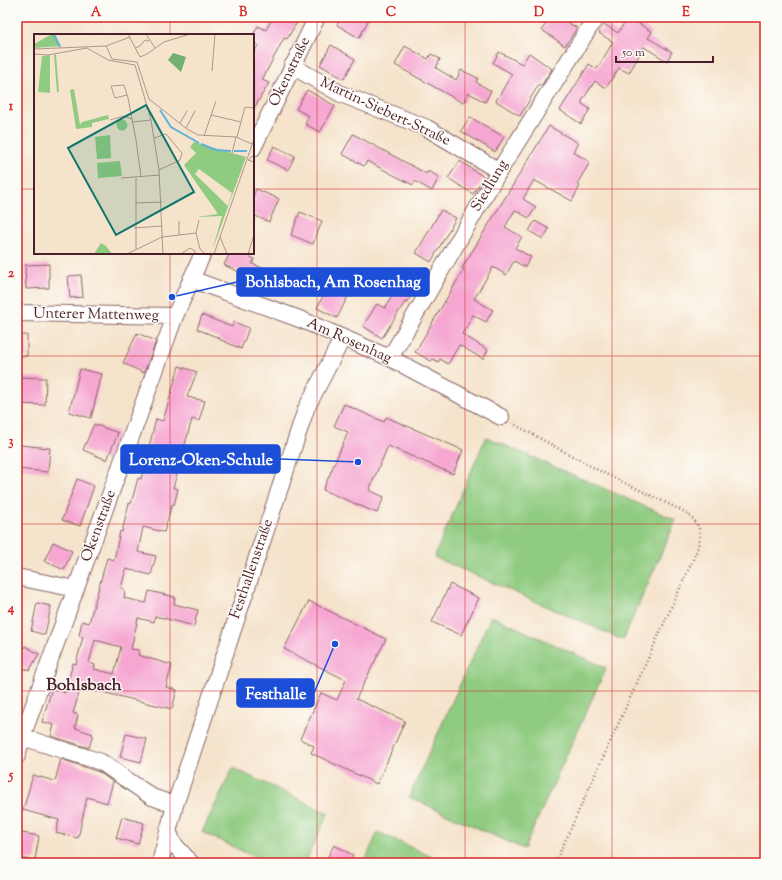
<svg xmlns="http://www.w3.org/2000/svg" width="782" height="880" viewBox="0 0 782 880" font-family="'Sorts Mill Goudy',serif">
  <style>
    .green { fill: #8fcb80; stroke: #6c7556 }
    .building { fill: #f5a6d1; fill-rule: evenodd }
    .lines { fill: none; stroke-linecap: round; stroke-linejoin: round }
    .street-casing { stroke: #866463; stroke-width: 18 }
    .path { stroke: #866463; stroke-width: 2.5; stroke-dasharray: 1 3; stroke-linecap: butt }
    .street { stroke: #fff; stroke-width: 16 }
    .grid { fill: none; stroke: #d62828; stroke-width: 1; stroke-opacity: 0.55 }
    .labels { text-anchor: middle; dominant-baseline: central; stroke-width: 3; stroke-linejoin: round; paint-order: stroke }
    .street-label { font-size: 15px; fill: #4a1f2b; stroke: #fdfcf7 }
    .quarter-label { font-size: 17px; font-weight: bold; fill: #4a1f2b; stroke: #fdfcf7 }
    .inset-river { fill: none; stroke: #5db4da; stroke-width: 2 }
    .inset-road { fill: none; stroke: #b1958b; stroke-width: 1 }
    .view { fill: #0f766e; fill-opacity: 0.15; stroke: #0f766e; stroke-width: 2 }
    .inset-edge { fill: none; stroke: #4a1f2b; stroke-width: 2 }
    .leader { fill: none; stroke: #1d4ed8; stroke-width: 1.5 }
    .callout-dot { fill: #1d4ed8; stroke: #fdfcf7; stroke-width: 1.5 }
    .callout { fill: #1d4ed8; stroke: #1d4ed8; stroke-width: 1.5 }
    .callout-label { font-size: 16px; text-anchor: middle; font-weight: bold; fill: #fff }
    .neatline { fill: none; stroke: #d62828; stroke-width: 1.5 }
    .grid-label { font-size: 13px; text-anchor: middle; font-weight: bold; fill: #d62828 }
  </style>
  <rect width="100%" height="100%" fill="#fdfcf7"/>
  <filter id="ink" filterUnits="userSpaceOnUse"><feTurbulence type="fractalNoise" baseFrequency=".025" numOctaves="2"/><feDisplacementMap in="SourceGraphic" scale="8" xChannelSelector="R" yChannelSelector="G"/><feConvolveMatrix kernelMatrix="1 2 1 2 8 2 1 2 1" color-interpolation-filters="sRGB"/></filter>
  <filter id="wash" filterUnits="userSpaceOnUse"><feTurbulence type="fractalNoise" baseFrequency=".012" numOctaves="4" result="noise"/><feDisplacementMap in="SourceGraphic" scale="16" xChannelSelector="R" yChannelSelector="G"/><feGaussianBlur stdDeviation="0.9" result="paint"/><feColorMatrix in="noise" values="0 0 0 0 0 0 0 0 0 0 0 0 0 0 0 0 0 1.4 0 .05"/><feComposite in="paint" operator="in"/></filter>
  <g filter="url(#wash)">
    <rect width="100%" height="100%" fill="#f5e3cb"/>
    <path class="green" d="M486 437 676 520 623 640 434 557Z
      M491 616 606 668 524 849 409 797Z
      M233 768 328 813 305 863H267L202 832Z
      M378 832 445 863H364Z"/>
    <g id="blocks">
      <path class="building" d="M273 17H300L287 39 284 38 262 80 269 83 253 110V55L258 45 253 42V35L258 26 266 30Z
        M341 17H370L359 38 337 25Z
        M550 17H559L577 28 565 46 542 30Z
        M628 17H643L639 24 652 32 648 38 672 52 667 61 644 47 629 73 619 68 606 88 595 81 582 101V104L590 109 581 124 560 110 589 64 597 69 613 42 599 33 604 24 618 33Z
        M331 45 355 59 344 79 320 65Z
        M405 46 428 59 431 54 440 59 436 68 456 80 461 70 478 78 476 82 491 91 485 102 469 93 463 103 395 65Z
        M499 52 522 64 529 53 552 69 541 86 539 84 520 116 496 101 512 74 493 63Z
        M307 90 335 106 320 132 305 124 309 116 296 109Z
        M470 117 504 137 495 152 461 131Z
        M549 126 578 143 573 152 590 162 577 184 580 186 572 201 534 180 523 199 536 207 529 218 515 210 505 227 522 237 515 248 531 257 525 267 514 261 506 275 493 267 474 299 493 310 486 322 473 315 462 334 488 350 483 359 459 345 448 364 440 359 438 362 433 359 431 361 415 352 464 269 462 268 473 250Z
        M353 134 427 174 428 171 439 177 432 191 415 181 413 185 367 161 364 166 342 154Z
        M274 146 295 156 288 170 267 160Z
        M460 161 484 177 473 194 448 178Z
        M256 189 279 199 269 222 253 215V197Z
        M441 210 456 218 431 262 416 253Z
        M300 212 322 221 313 244 291 235Z
        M535 221 549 229 543 239 529 231Z
        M230 253H242L255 259 252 264 282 275 274 293 257 287 259 281 224 265Z
        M49 264V288L26 289 25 265Z
        M81 275 83 297 70 298 68 276Z
        M333 276 353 286 337 318 317 308Z
        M403 278 417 286 407 303 405 302 382 338 363 326 377 304 385 308Z
        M202 315 232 327 234 322 249 328 241 349 219 339V338L197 329Z
        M137 333 156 341 144 373 123 363Z
        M17 335H27V356H17Z
        M179 366 197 372 187 397 205 401 199 421 192 419 173 488 178 489 174 505 172 504 164 532 143 527 138 552 156 556 151 575 126 569 121 588 125 590 124 598 146 603 149 591 175 597 174 604 198 610 194 626 155 616 154 622 138 618 131 649 139 650 138 655 172 665 166 687 177 690 172 709 81 687 73 713 78 715 75 728 93 734 89 748 51 736 54 725 42 722 52 688 65 693 73 663 76 664 83 637 79 636 82 621 89 623 107 558 114 560 120 531 122 532 129 503 131 504 138 478 141 479 156 419 163 421ZM95 640 121 647 114 674 94 669 95 665 89 663Z
        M80 369 102 374 91 418 69 412Z
        M17 377 46 378 45 405 17 404Z
        M344 404 384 422 386 417 463 450 453 474 388 446 369 490 384 497 377 513 323 490 348 432 334 426Z
        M94 424 118 433 107 460 83 450Z
        M20 445 50 448 48 472 17 469Z
        M77 479 94 486 80 526 62 520Z
        M53 542 72 551 64 570 44 561Z
        M450 584 479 598 461 635 432 622Z
        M309 601 386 639 356 699 405 721 377 784 311 753 314 746 300 739 321 693 337 700 346 680 284 649Z
        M37 603 51 606 45 635 31 631Z
        M25 646 39 654 29 671 17 664Z
        M126 734 147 739 141 762 120 757Z
        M61 759 99 772 113 782 107 803 87 797 78 838 56 833 59 820 23 810 33 775 55 781Z
        M122 817 144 823 138 844 116 838Z
        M17 832 39 836 35 860 17 858Z
        M334 845 353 855 349 863H325Z"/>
    </g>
  </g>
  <g filter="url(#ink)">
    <use href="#blocks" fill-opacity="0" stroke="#866463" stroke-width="1"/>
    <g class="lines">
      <g class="street-casing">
        <path id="street" d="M292 66 341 94 427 128 499 171
          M253 148 317 17
          M191 279 302 320 390 358 501 417
          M17 313 175 316
          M390 358 499 171 596 17
          M17 577 76 589
          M22 737 101 762 152 797 175 805
          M17 756 22 737 175 316 203 253
          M168 830 173 843 191 863
          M160 863 175 805 306 409 342 339"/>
      </g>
      <path class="path" d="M512 423 596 469 685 512C702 525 702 533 696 553L555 863"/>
      <use href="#street" class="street"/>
    </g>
  </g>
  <path class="grid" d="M170 17V35M317 17V863M465 17V863M612 17V863M17 189H35M253 189H765M170 253V863M17 356H765M17 524H765M17 691H765"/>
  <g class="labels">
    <g class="street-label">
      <text transform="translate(290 72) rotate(-64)">Okenstraße</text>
      <text transform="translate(385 112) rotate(25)">Martin-Siebert-Straße</text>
      <text transform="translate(490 186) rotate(-59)">Siedlung</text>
      <text transform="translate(96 315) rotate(1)">Unterer Mattenweg</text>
      <text transform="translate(349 341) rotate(24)">Am Rosenhag</text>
      <text transform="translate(99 526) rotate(-70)">Okenstraße</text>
      <text transform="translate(252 569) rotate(-71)">Festhallenstraße</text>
    </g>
    <g class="quarter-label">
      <text x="84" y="686">Bohlsbach</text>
    </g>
  </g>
  <g transform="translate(34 34)">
    <rect width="220" height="220" fill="#f5e3cb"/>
    <path d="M18 0H21L27 12 0 14V10ZM22 20 25 58H23L20 21ZM16 21V59L4 58 8 22ZM40 55 46 91 48 88 74 81 75 85 58 89V93L42 95 36 56ZM82.5 91a5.5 5.5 0 1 1 11 0a5.5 5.5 0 1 1-11 0ZM76 101 77 124 63 125 61 103ZM160 108 212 123 178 217 188 182 163 183 184 180 150 131 162 119 156 113ZM165 135 198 159 194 172 161 140ZM86 127 88 142 64 144 63 129ZM67 209 72 212 78 220H60Z" fill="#8fcb80" fill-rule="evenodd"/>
    <path d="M139 19 152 23 147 38 134 26Z" fill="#73af6e"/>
    <path class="inset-river" d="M19 0 26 13M126 76 137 93 165 109M167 110 182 116 197 117M200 117H213"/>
    <path class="inset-road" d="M94 0 106 23M112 0 121 14M72 12 78 25 103 28M101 14 106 12 111 6 115 7M0 15 72 12 96 3M0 20 14 21 53 14 74 26 101 31M106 23 113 20 130 8 156 0M103 28 115 65 153 95 164 101 202 103 218 110M101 31 117 86 125 136 129 220M178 37 181 0M93 61 81 64 77 52 90 51 94 64 102 106 107 143M177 81 207 88M76 86 90 82 98 85M98 88 117 86M146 89 153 77M152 94 161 77M170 102 182 67M203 103 211 73 220 74M120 104 132 100 148 119 146 126 125 136M198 119 202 103M220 121 214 126 220 128M87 144 126 141M102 144V215M101 169 128 168M165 186 162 199 166 215 171 220M145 187V201M100 194 128 192M186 203 193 220M93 220 128 203 162 199M147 220 156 214 161 217V220M180 220 220 105M214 220 220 201"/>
    <path class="view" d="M112 71 160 158 82 201 34 114Z"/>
    <rect width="220" height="220" class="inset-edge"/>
  </g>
  <path class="leader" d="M172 297L237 282M358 462L280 459M335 644L314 693"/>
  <g class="callout-dot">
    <circle cx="172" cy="297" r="4"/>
    <circle cx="358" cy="462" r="4"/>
    <circle cx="335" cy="644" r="4"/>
  </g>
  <g class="callout">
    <rect x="237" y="268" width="192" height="28" rx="4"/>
    <rect x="121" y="445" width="159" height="28" rx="4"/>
    <rect x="237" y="679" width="77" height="28" rx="4"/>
  </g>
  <g class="callout-label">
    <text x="333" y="287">Bohlsbach, Am Rosenhag</text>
    <text x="201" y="465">Lorenz-Oken-Schule</text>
    <text x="276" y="699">Festhalle</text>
  </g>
  <rect width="782" height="880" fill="none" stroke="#fdfcf7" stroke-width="44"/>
  <path d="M616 56v6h97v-6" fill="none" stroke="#4a1f2b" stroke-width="2"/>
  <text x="622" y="56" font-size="12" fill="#4a1f2b" stroke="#fdfcf7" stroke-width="3" paint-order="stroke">50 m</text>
  <rect x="22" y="22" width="738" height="836" class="neatline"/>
  <g class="grid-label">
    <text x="96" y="16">A</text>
    <text x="243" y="16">B</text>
    <text x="391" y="16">C</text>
    <text x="539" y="16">D</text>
    <text x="686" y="16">E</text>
    <text x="11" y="110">1</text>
    <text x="11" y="277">2</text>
    <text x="11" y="445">3</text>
    <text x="11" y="612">4</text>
    <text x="11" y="779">5</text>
  </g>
</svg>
